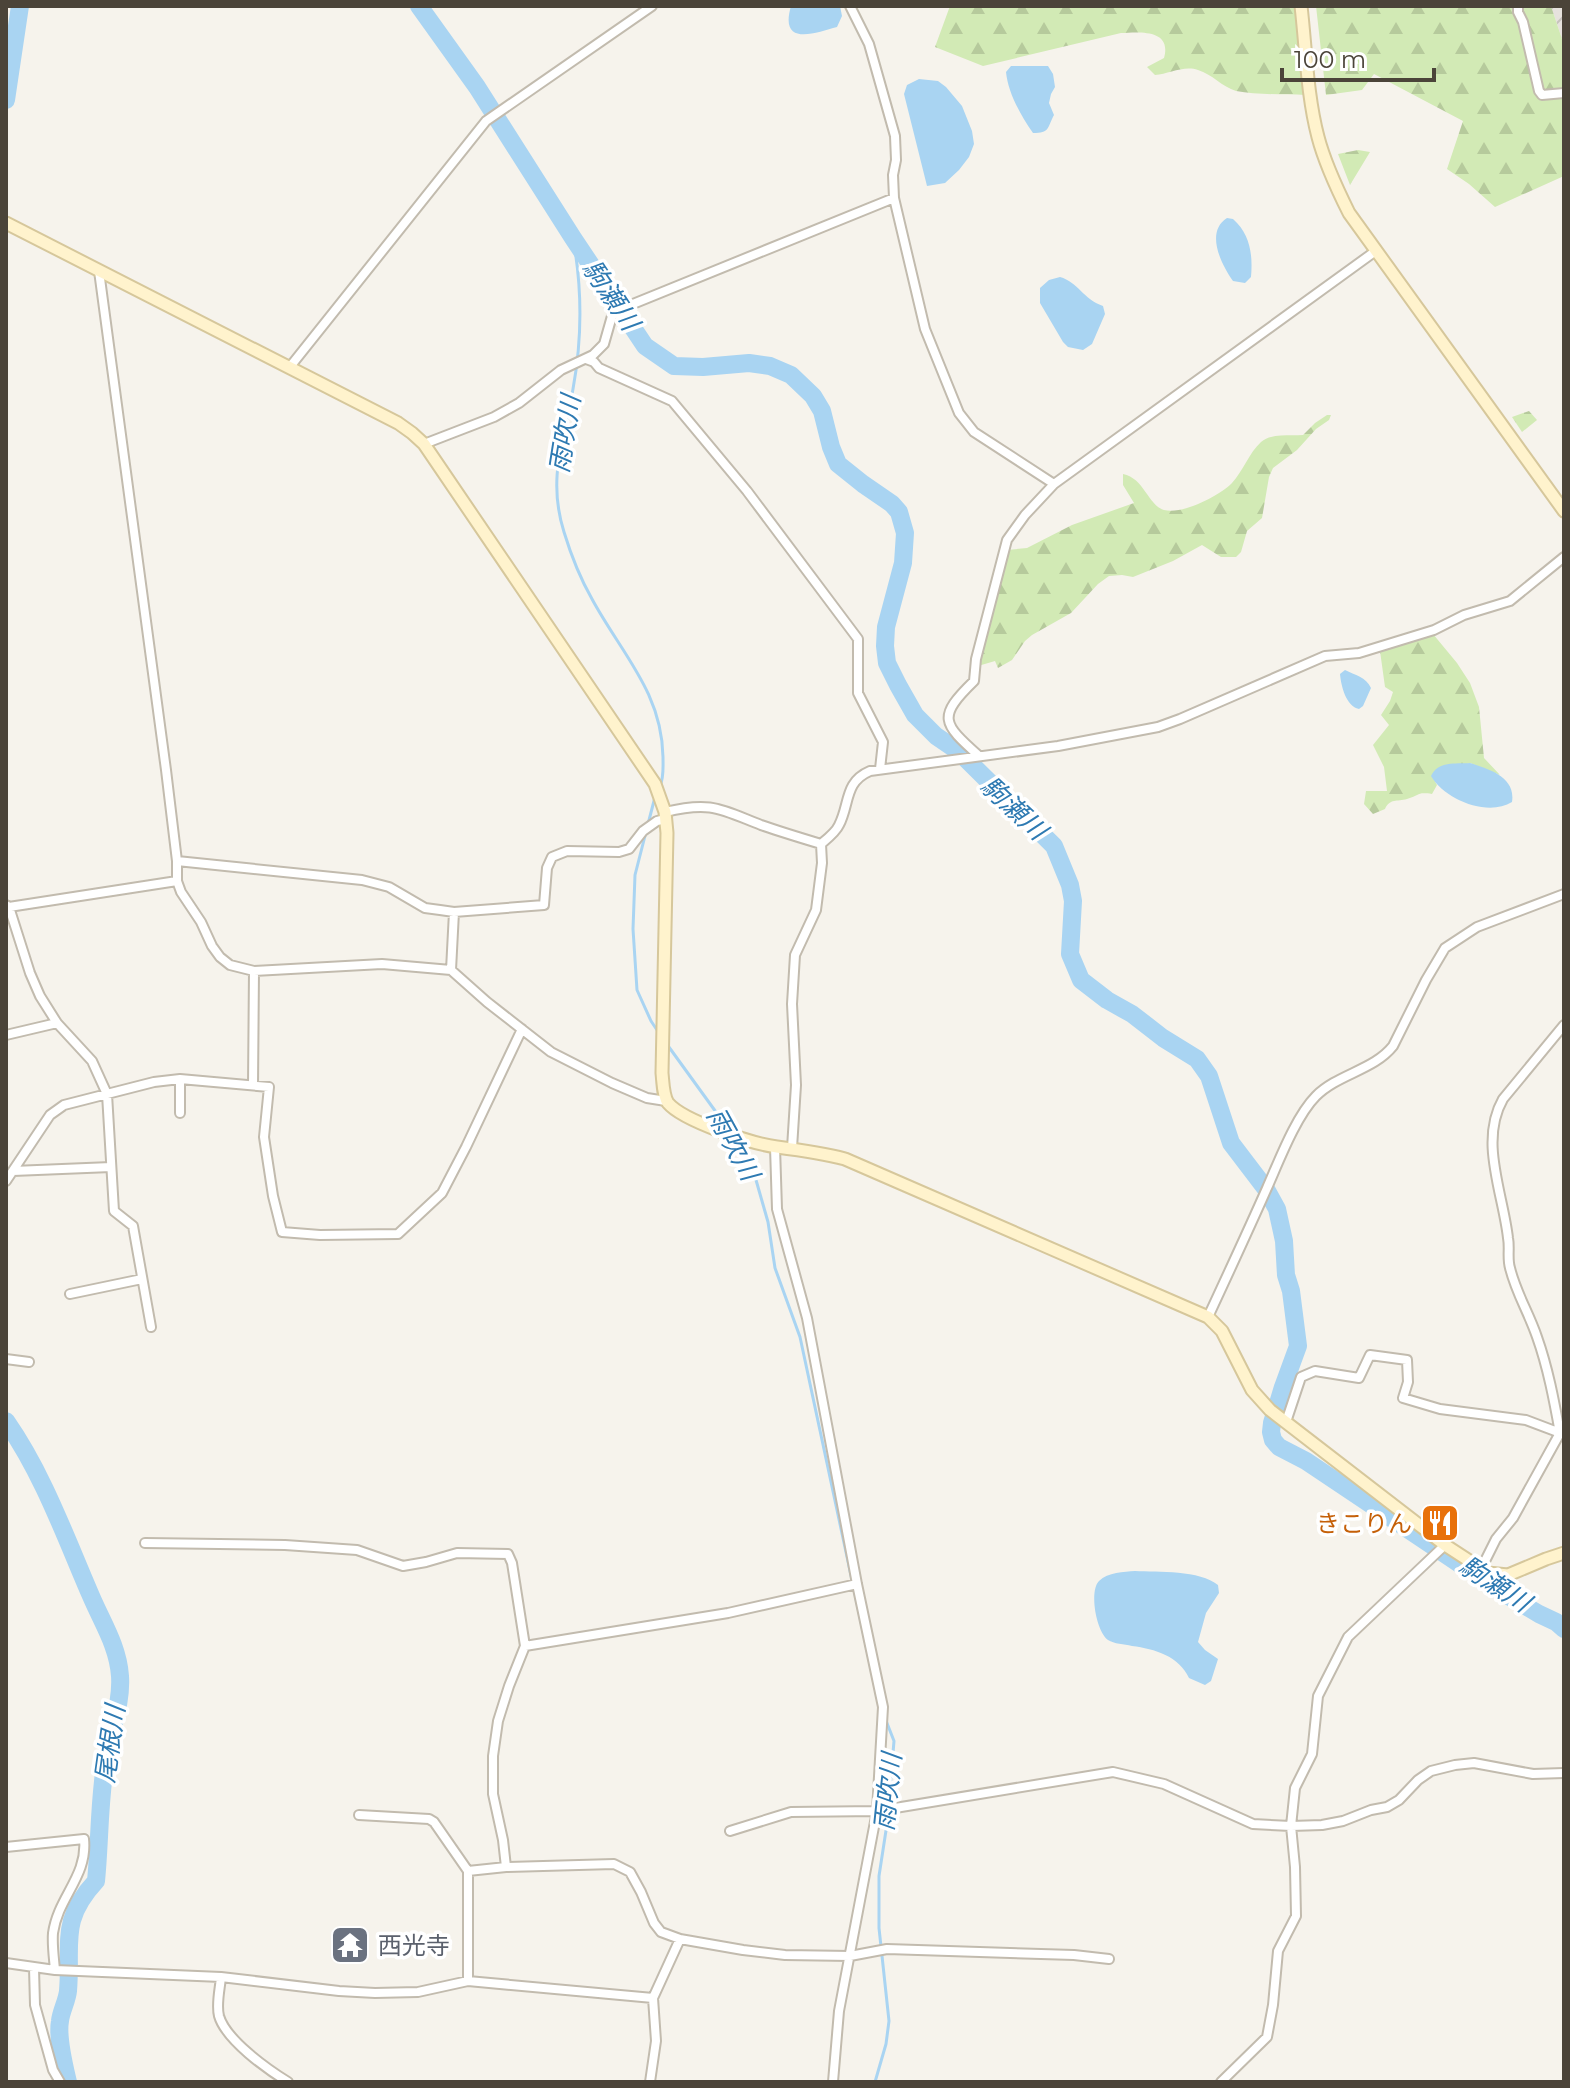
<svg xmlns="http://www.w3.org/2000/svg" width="1570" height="2088" viewBox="0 0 1570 2088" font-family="Montserrat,'Noto Sans JP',sans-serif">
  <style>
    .industrial { fill: url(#industrial-furrows) }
    .forest { fill: url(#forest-firs) }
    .cemetery { fill: url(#cemetery-stones) }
    .water { fill: #a9d4f2 }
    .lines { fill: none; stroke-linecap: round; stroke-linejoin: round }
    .stream { stroke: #a9d4f2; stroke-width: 3 }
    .river { stroke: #a9d4f2; stroke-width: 18 }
    .street-casing { stroke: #c2bbae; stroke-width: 12 }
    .secondary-casing { stroke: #d6c79b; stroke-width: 15 }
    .street { stroke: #fff; stroke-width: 8 }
    .secondary { stroke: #fff3cd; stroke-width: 11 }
    .labels { text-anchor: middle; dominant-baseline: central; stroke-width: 7; stroke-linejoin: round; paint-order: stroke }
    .food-label { font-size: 24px; fill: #c56008; stroke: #fff; text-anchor: end }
    .worship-label { font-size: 24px; fill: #5b616d; stroke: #fff; text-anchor: start }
    .water-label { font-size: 26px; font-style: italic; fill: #2e7ab2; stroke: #fff }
  </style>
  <defs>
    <pattern id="industrial-furrows" width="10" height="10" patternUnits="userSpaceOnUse" patternTransform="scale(2)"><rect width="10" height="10" fill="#e6e2dd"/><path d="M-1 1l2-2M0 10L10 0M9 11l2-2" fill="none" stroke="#c7c3be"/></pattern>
    <pattern id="forest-firs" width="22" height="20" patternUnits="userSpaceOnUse" patternTransform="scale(2)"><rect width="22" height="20" fill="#d2eab5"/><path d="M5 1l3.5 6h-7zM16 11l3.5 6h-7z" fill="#b6ca9c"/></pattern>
    <pattern id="cemetery-stones" width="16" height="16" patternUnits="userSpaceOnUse" patternTransform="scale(2)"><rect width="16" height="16" fill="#d2eab5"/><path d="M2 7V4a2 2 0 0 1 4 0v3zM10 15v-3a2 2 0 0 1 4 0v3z" fill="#b6ca9c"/></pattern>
  </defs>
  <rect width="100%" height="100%" fill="#f6f3ec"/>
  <path class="industrial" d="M1551 6H1564V45Z"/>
  <path class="forest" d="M950 6H1295L1305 95C1285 94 1256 95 1236 91 1222 87 1212 74 1198 70 1184 65 1169 74 1155 75L1147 67 1164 58C1172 29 1140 32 1121 33L983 66 935 47Z
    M1316 6H1551L1564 45V176L1495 207 1469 184 1447 169 1463 121 1374 74 1362 90 1326 95Z
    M1358 150 1370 152 1350 185 1338 154Z
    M1327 415H1331L1329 420 1316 429 1297 450 1273 468 1269 477 1262 518 1247 531 1241 552 1236 557H1221L1202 545 1173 561 1133 577 1122 575 1109 576 1098 584 1071 613 1032 635 1025 641 1012 660 998 668 995 661 978 666 1007 550 1027 548 1072 525 1134 503 1123 485V474C1144 478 1148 505 1164 510 1182 515 1219 496 1232 483 1243 471 1249 453 1261 442 1271 433 1290 436 1303 435L1315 423Z
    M1433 634 1457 663 1470 683 1479 707 1484 758 1500 775 1470 763 1432 776 1437 785 1432 794C1416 792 1421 795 1407 799 1397 802 1390 798 1385 809L1373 814 1364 804 1366 791H1387L1384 767 1373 745 1389 725 1381 715 1390 701 1393 692 1385 687 1380 651Z"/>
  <path class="cemetery" d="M1529 411 1537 420 1522 432 1512 417Z"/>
  <path class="water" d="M791 6H840L842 16 837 27C815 33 779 47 791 6Z
    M1011 66H1048L1053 74 1055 87 1051 94 1049 103 1054 115C1047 128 1050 133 1033 133 1021 116 1008 93 1006 72Z
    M919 79 938 81 946 87 962 106 972 131 974 144 969 157 959 170 945 183 927 186 904 94 907 85Z
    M1227 218 1233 219C1250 234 1253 254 1251 277L1245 283 1233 281C1221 264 1205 232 1227 218Z
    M1060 277C1078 282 1083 299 1103 306L1105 314 1092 344 1083 350 1068 347 1063 342 1040 303V288L1049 280Z
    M1345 670C1355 675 1366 677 1371 688L1363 706 1359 709C1346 706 1341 686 1340 674Z
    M1470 763C1489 769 1516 777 1512 802 1488 817 1445 800 1431 776 1438 761 1455 764 1470 763Z
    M1135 1571C1158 1572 1200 1570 1218 1585L1219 1593 1206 1613 1198 1642 1205 1650 1218 1659 1211 1681 1205 1685 1189 1678C1179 1656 1155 1649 1132 1646 1124 1644 1114 1644 1108 1640 1096 1631 1089 1591 1099 1581 1108 1572 1124 1572 1135 1571Z"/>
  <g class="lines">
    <path class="stream" d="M573 238C582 287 582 340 573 389 564 441 547 478 564 532 571 555 580 578 592 599 621 653 662 692 663 757 663 768 664 777 660 786
      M648 824 655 797
      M646 832 635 875 633 929 637 990 651 1021 659 1033
      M666 1043 729 1130
      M735 1140 756 1180 768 1222 775 1268 800 1337 877 1697
      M1563 1628 1564 1627
      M875 2082 886 2044 889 2021 879 1928V1876L887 1824 894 1741 885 1718"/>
    <path class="river" d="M419 6 477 87 573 238 645 346 674 366 703 367 749 363 770 366 791 375 813 396 822 411 831 447 838 464 863 484 892 504 899 512 905 533 903 563 886 627 885 646 887 663 898 685 915 715 936 736 958 751 1054 846 1070 885 1073 901 1070 954 1081 980 1107 1000 1132 1014 1163 1038 1197 1059 1209 1076 1231 1143 1266 1189 1277 1209 1284 1241 1286 1275 1291 1291 1298 1346 1283 1387 1272 1423 1271 1432 1273 1440 1279 1447 1306 1461 1500 1591 1539 1614 1556 1622 1564 1629
      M6 100 20 6
      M6 1421C43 1474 65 1536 91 1596 102 1622 118 1646 120 1676 122 1704 110 1732 106 1759 99 1799 100 1841 96 1881 59 1921 72 1943 68 1991 67 2001 61 2011 60 2021 57 2038 64 2065 68 2082"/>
    <g class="street-casing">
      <path id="street" d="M850 6 869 44 895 136 896 160 893 175 894 198 925 329 959 413 974 432 1054 484
        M1518 6V12L1523 22 1539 91 1542 95 1564 93
        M99 271 166 770 177 861V881L181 892 201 922 212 946 220 957 230 965 254 971 382 964 451 970 487 1002 551 1052 612 1083 647 1098 666 1101
        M586 359 594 362 599 368 672 401 747 491 858 639V693L883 742 880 769
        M289 368 486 121 652 6
        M424 444 494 417 519 403 561 370 593 355 604 344 612 316 628 306 894 198
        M979 756C942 723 937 717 974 681L976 659 1007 540 1025 515 1054 484 1377 250
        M665 812C711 801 720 809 761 825 781 832 801 838 821 844
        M177 861 362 880 389 887 425 908 440 910 454 912 544 905 547 868 552 857 567 851 619 852 629 849 643 831 657 821 666 819
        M6 905 9 907 177 881
        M9 907 30 973 40 996 57 1023 92 1061 107 1094 114 1211 133 1226 151 1327
        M451 970 454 912
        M6 1035 57 1023
        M253 1085 254 971
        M180 1113V1079
        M775 1147 777 1209 807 1318 857 1584 883 1707 877 1811 839 2011 833 2082
        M792 1148 796 1085 792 1004 795 955 816 910 822 863 821 844C827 839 836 832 839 825 850 804 844 782 870 771L1058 746 1158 727 1180 719 1325 656 1359 653 1434 630 1464 615 1510 601 1564 557
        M13 1171 111 1167
        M6 1181 50 1115 64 1105 154 1082 180 1079 269 1087 264 1137 273 1196 282 1232 320 1235 398 1234 442 1193 466 1147 522 1029
        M70 1294 142 1279
        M1208 1317C1228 1274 1248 1231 1267 1188 1279 1161 1296 1116 1316 1096 1338 1074 1374 1070 1393 1046L1426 980 1445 948 1477 927 1564 894
        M6 1359 29 1362
        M1286 1422 1301 1377 1315 1371 1359 1378 1370 1355 1407 1360 1408 1382 1403 1398 1440 1409 1526 1420 1563 1434
        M145 1543 285 1545 357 1550 403 1566 426 1562 457 1553 508 1554 512 1563 525 1646 509 1686 498 1721 493 1756V1794L503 1840 506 1867
        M1481 1569 1496 1539 1513 1518 1560 1433C1554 1400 1548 1368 1537 1337 1529 1313 1516 1293 1510 1268 1507 1258 1510 1248 1508 1238 1503 1193 1479 1141 1503 1099L1564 1025
        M525 1646 728 1613 857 1584
        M359 1815 429 1819 434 1822 468 1871
        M730 1831 791 1812 877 1811 1113 1772 1164 1784 1253 1824 1291 1826 1322 1825 1343 1821 1371 1810 1387 1807 1399 1800 1418 1780 1431 1771 1455 1765 1474 1763 1533 1774 1564 1773
        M6 1847 84 1839C88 1876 58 1897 53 1933 52 1945 54 1958 55 1970
        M6 1963 55 1970 221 1977 339 1991 375 1993 418 1992 468 1981 653 1998
        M34 1968 35 2005 53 2070 60 2082
        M221 1977C220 1989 216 2004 219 2016 226 2040 267 2069 288 2082
        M468 1981V1871L506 1867 614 1864 630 1872 641 1892 654 1923 661 1932 680 1939 743 1950 785 1955 850 1956 887 1949 1074 1955 1109 1959
        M650 2082 656 2041 653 1998 680 1939
        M1221 2082 1267 2037 1273 2005 1278 1951 1296 1916 1295 1867 1291 1826 1295 1788 1312 1754 1318 1696 1348 1637 1445 1545"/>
    </g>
    <g class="secondary-casing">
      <path id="secondary" d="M1301 6C1306 49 1307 95 1318 137 1325 164 1337 189 1349 213L1564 511
        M6 223 398 423 412 433 424 444 655 784 665 812 667 833 662 1073C663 1082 663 1096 668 1103 683 1121 753 1144 777 1147 800 1150 822 1153 845 1159L1208 1317 1222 1331 1252 1390 1270 1410 1445 1545 1488 1573 1508 1575 1546 1559 1564 1553"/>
    </g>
    <use href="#street" class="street"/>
    <use href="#secondary" class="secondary"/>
  </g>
  <defs>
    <g id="restaurant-square" transform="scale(2)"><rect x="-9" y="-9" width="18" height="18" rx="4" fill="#e8710a" stroke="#fff"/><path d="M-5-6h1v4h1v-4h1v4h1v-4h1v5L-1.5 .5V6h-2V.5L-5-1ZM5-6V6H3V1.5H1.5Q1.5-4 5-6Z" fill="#fff"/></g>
    <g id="temple-square" transform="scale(2)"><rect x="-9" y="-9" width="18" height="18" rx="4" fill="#6b7280" stroke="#fff"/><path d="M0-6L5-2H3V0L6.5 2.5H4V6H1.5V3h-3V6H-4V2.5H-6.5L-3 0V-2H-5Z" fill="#fff"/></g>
  </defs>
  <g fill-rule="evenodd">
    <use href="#restaurant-square" x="1440" y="1523"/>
    <use href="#temple-square" x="350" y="1945"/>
  </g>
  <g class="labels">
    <g class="food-label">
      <text x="1412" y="1523">きこりん</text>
    </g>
    <g class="worship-label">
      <text x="378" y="1945">西光寺</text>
    </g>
    <g class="water-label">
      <text transform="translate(611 295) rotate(56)">駒瀬川</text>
      <text transform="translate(565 434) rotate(-81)">雨吹川</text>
      <text transform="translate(1014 808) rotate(43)">駒瀬川</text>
      <text transform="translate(733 1144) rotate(61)">雨吹川</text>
      <text transform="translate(1495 1584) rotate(33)">駒瀬川</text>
      <text transform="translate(110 1744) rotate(-82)">尾根川</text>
      <text transform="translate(888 1792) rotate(-84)">雨吹川</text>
    </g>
  </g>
  <rect width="1570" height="2088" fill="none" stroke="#4b4439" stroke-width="16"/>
  <path d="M1282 68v12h152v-12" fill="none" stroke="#4b4439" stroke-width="4"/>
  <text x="1294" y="68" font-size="24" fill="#4b4439" stroke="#ffffff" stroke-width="6" paint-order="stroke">100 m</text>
</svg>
